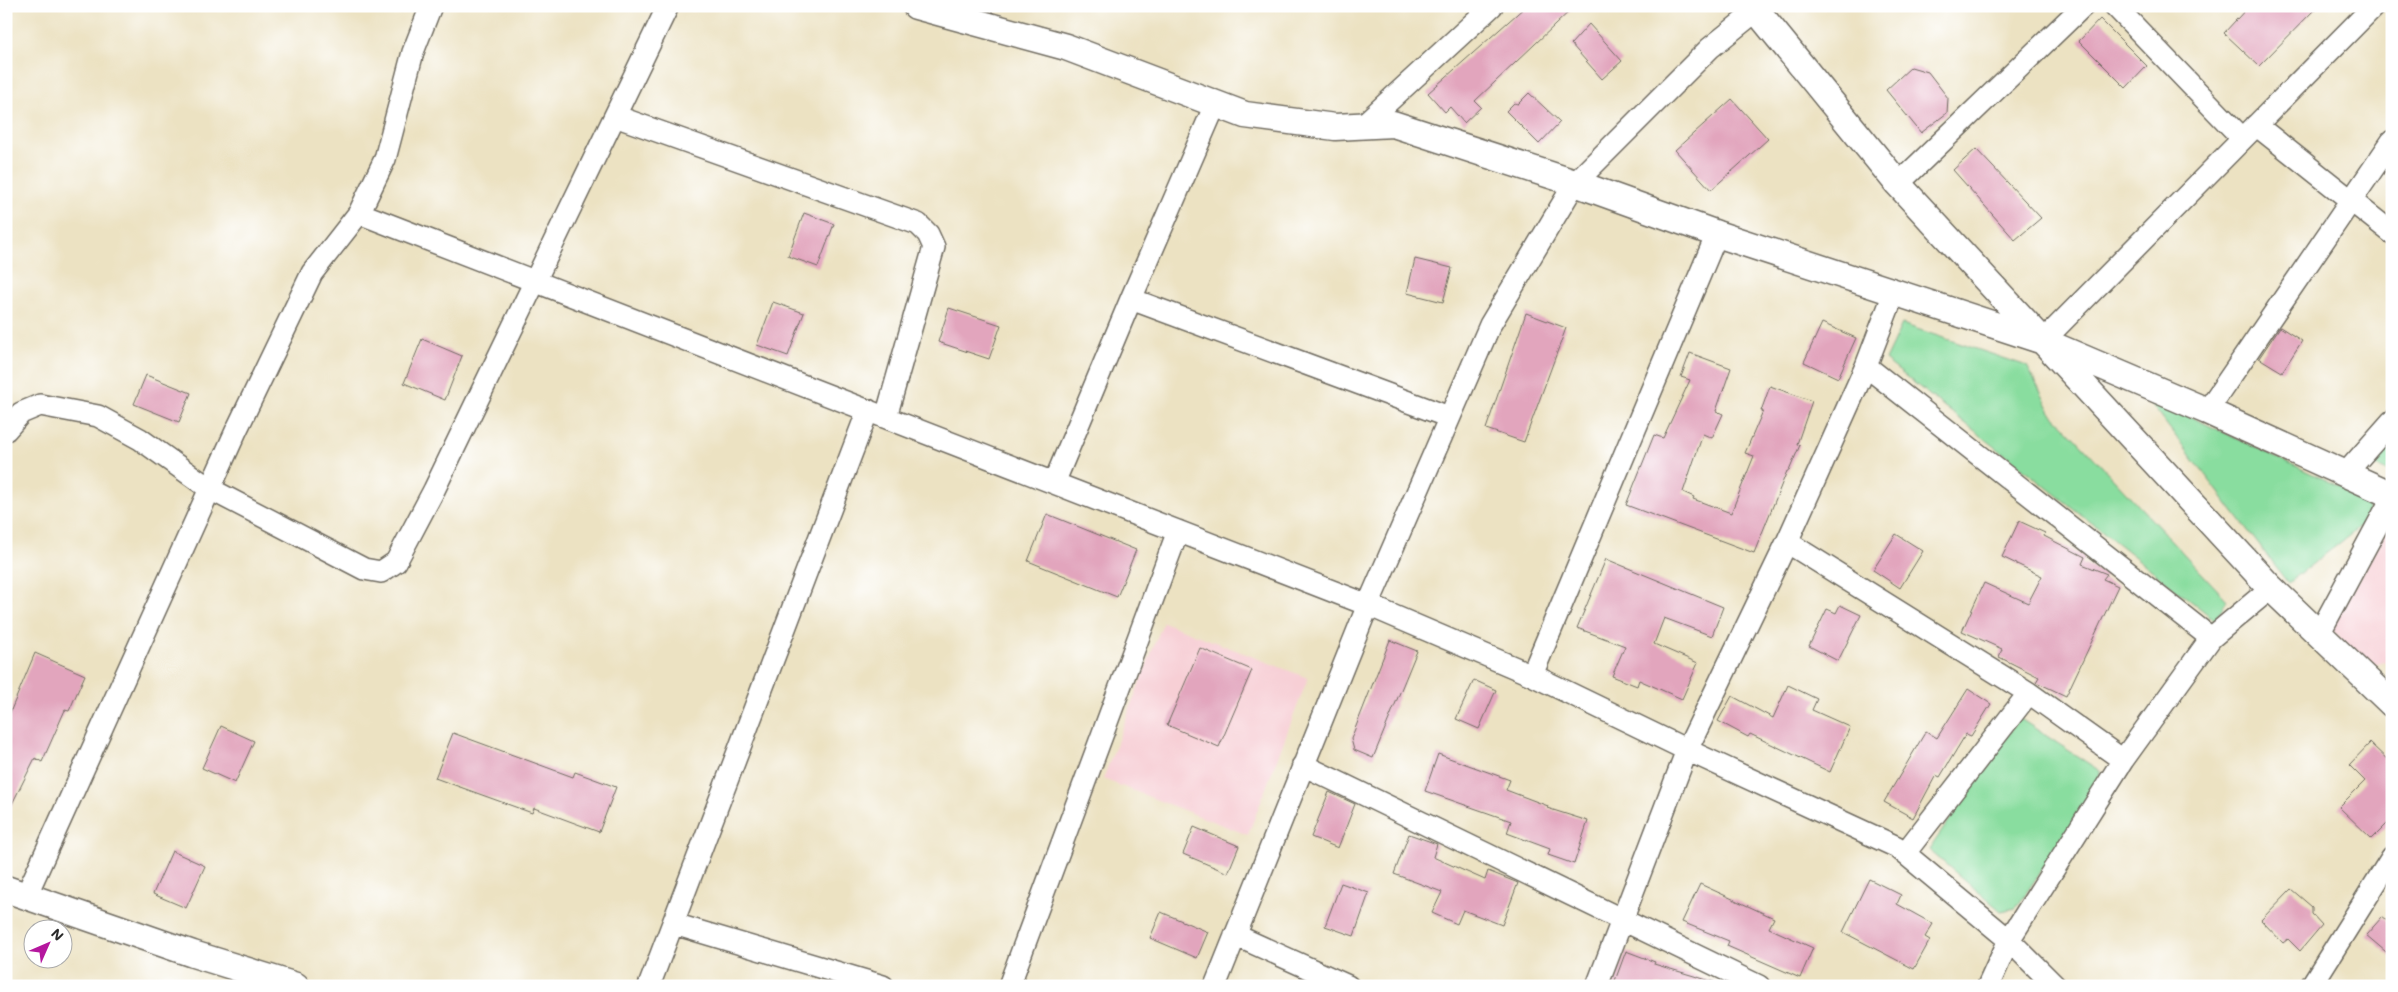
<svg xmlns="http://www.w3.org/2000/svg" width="2398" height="992" viewBox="0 0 2398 992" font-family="Mali,sans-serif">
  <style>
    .built { fill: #f7cfd5 }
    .green { fill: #89dd9f; stroke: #5a8465 }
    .building { fill: #e2a5bd }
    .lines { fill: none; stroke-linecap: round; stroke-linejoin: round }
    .minor-casing { stroke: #6f6b60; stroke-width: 24 }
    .tertiary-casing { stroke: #6f6b60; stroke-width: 29 }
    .minor { stroke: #fff; stroke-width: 21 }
    .tertiary { stroke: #fff; stroke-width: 26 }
  </style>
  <rect width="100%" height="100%" fill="#fff"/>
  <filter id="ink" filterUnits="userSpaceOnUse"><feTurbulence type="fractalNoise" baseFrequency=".02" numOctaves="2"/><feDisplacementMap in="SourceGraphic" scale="10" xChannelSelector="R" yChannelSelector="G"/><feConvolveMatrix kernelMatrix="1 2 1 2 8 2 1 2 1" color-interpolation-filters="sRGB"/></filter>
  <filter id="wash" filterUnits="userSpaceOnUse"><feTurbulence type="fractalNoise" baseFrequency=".0096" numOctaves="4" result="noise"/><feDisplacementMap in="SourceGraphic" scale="20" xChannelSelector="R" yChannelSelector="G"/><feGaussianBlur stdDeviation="1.12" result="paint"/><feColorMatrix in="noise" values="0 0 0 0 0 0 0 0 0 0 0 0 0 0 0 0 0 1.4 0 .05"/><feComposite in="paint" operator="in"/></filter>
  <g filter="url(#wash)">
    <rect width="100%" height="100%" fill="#ece2c2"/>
    <path class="built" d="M2392 520V663L2388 661 2372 666 2330 629Z
      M1163 622 1308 678 1248 835 1103 779Z"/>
    <path class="green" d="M1902 324 2027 366 2051 412 2227 600 2215 620 1885 360Z
      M2144 395 2368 500V521L2288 583Z
      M2392 439V473L2370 463Z
      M2019 718 2100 771 2099 786 2016 908 2001 911 1929 850Z"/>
    <g id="blocks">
      <path class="building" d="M1526 6H1575L1475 101 1481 107 1464 123 1450 107 1445 112 1428 93Z
        M2249 6H2318L2259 66 2224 33Z
        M2100 19 2147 66 2126 88 2079 41Z
        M1589 24 1622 61 1602 79 1571 44Z
        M1911 67 1928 72 1948 98 1947 113 1921 133 1886 90Z
        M1529 93 1560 122 1539 144 1506 111 1514 103 1518 104Z
        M1732 99 1768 139 1711 190 1675 150Z
        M1976 149 2041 218 2015 240 1953 170Z
        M804 213 834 224 818 267 788 256Z
        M1415 259 1452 268 1443 302 1407 293Z
        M773 302 804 313 788 356 757 345Z
        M949 308 1001 325 989 359 938 342Z
        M1526 313 1566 328 1524 442 1486 429Z
        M1822 323 1856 338 1838 378 1804 362Z
        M2280 327 2302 341 2282 372 2259 358Z
        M422 339 462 356 445 400 404 383Z
        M1690 353 1731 368 1716 411 1723 414 1712 438 1703 434 1683 492 1694 497 1693 499 1731 513 1754 456 1745 453 1763 411H1761L1770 386 1812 401 1797 444 1800 445 1789 471H1787L1754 553 1626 505 1654 435 1663 438 1690 380 1681 377Z
        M146 375 191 393 179 422 134 404Z
        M1047 514 1136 550 1117 597 1028 561Z
        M2019 521 2045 533 2044 536 2085 557 2082 564 2107 574 2103 579 2118 586 2066 696 2036 682 2039 677 1999 657 2002 649 1962 631 1984 583 2028 603 2042 576 2002 557Z
        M1896 534 1923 551 1900 588 1873 570Z
        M1606 559 1723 607 1712 636 1664 618 1654 644 1698 663 1682 699 1639 680 1637 686 1612 676 1625 646 1577 628Z
        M1840 605 1861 615 1838 661 1809 646 1827 609 1836 613Z
        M1390 640 1417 651 1373 758 1354 750 1351 739Z
        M1200 648 1252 670 1219 747 1167 725Z
        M35 653 85 675 69 711 65 710 42 762 35 758 6 816V722Z
        M1474 680 1496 690 1479 729 1456 719Z
        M1788 685 1817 699 1812 710 1850 727 1830 772 1750 734 1748 737 1718 721 1732 696 1773 718Z
        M1968 689 1991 704 1971 736 1966 734 1940 777 1936 775 1913 818 1884 802 1926 731 1937 738Z
        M221 726 254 741 235 783 202 768Z
        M453 733 573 777 575 772 616 787 599 832 534 808 532 813 435 778Z
        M2370 743 2392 764V819L2372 839 2339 807 2365 781 2349 765Z
        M1438 754 1510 780 1506 790 1548 806 1547 808 1588 821 1574 864 1548 855 1550 849 1507 833 1511 821 1425 791Z
        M1329 792 1355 804 1338 848 1311 837Z
        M1194 827 1239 846 1228 873 1183 854Z
        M1409 834 1437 844 1433 857 1485 880 1488 871 1518 883 1502 925 1463 910 1457 924 1432 913 1442 892 1394 874Z
        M172 851 205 866 186 908 153 894Z
        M1869 879 1901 895 1897 904 1933 924 1925 937 1930 940 1914 969 1843 932Z
        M1341 883 1369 893 1354 936 1325 926Z
        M1700 884 1774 918 1769 928 1813 948 1800 978 1727 946 1729 941 1682 922Z
        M2291 889 2312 907V914L2322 925 2300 951 2288 939 2283 943 2261 920Z
        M1161 912 1208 932 1197 958 1150 938Z
        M2382 917 2392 925V957L2366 935Z
        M1626 951 1655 962 1654 964 1714 982 1713 986H1613Z"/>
    </g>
  </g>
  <g filter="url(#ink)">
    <use href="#blocks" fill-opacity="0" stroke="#6f6b60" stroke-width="1"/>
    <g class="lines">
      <g class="minor-casing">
        <path id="minor" d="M2115 6 2242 138
          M615 116 918 224 928 234 934 247 886 417
          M1363 125 1492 6
          M2256 125 2392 233
          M1898 184 2083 6
          M359 213 1368 605 1532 675 1687 750 1897 847 2009 940 2055 986
          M1131 299 1449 417
          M2043 341 2374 6
          M1866 366 2211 638
          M2207 411 2392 141
          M6 430 21 413 40 405 98 416 140 439 210 489 364 569 381 572 396 562 434 490 668 6
          M2346 473 2392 421
          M1054 483 1131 299 1215 105
          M1787 542 2029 693 2123 760
          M2319 634 2392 498
          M1532 675 1717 234
          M1303 765 1759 986
          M1905 853 2029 693
          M26 896 236 431 312 273 359 213 385 159 413 52 431 6
          M674 924 883 986
          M1235 935 1348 986
          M649 986 868 410
          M1009 986 1178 531
          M1215 986 1368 605 1490 325 1575 183 1710 48 1756 11
          M1597 986 1687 750 1787 542 1866 366 1894 293
          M1988 986 2009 940 2123 760 2211 638 2271 588
          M2311 986 2392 857"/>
      </g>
      <g class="tertiary-casing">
        <path id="tertiary" d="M916 6 1066 47 1245 115 1335 127 1393 124 1575 183 1717 234 2043 341 2207 411 2392 495
          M1753 6 1898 184 2271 588 2392 704
          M6 889 193 954 296 986"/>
      </g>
      <use href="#minor" class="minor"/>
      <use href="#tertiary" class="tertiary"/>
    </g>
  </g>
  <rect width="2398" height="992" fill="none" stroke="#fff" stroke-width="25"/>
  <g transform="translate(48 944) rotate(45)"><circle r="24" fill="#ffffff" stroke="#aaaaaa"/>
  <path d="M0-4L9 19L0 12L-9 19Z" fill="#b5179e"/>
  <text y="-8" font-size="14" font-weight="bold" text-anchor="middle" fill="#2b2b2b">N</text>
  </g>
</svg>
